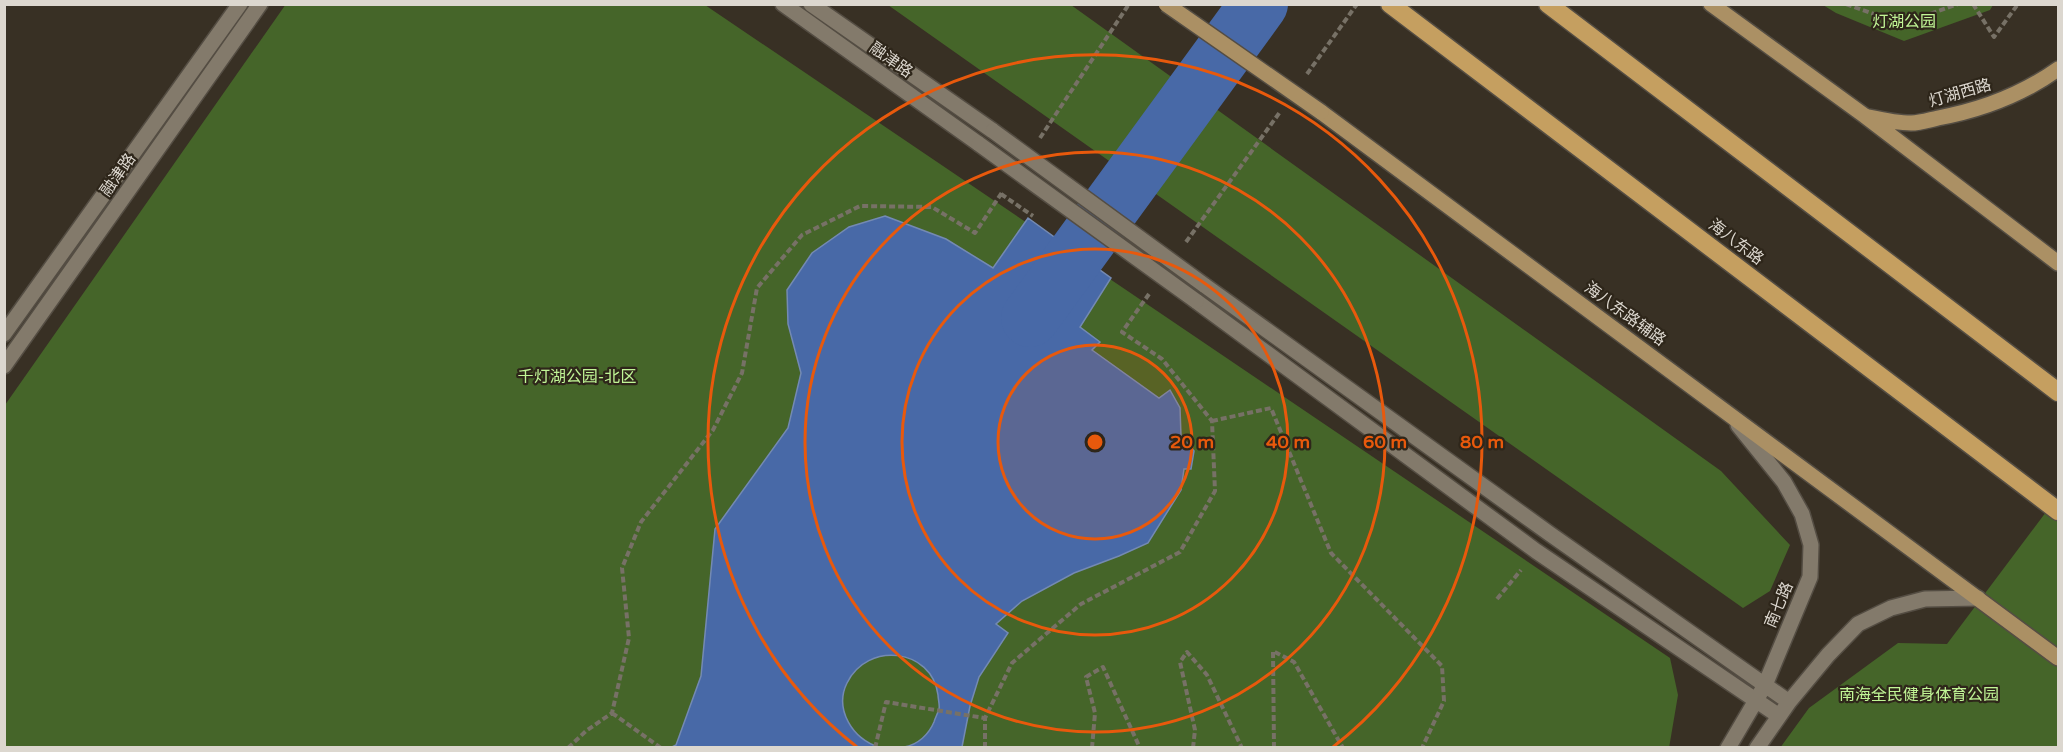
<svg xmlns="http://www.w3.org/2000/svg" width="2063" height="752" viewBox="0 0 2063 752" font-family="'Varela Round','Noto Sans SC',sans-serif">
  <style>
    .green { fill: #456529 }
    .water { fill: #4869a7; stroke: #748ab3; stroke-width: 1.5 }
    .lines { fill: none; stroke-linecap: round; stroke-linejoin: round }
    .river { stroke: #4869a7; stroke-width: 58 }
    .minor-casing { stroke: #544d43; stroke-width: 18 }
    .major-casing { stroke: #544d43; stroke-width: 18 }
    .highway-casing { stroke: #544d43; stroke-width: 21 }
    .path { stroke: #777166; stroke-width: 4; stroke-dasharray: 6 3; stroke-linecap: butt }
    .minor { stroke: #837a6b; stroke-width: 15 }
    .major { stroke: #ab9064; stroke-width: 15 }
    .highway { stroke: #c59f60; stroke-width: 18 }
    .minor-bridge-casing { stroke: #544d43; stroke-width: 18; stroke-linecap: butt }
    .major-bridge-casing { stroke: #544d43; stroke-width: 18; stroke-linecap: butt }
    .minor-bridge { stroke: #837a6b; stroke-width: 15 }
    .major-bridge { stroke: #ab9064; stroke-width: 15 }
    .ring { fill: none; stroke: #e8590c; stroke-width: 3 }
    .labels { text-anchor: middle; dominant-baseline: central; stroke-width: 4.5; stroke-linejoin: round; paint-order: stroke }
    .park-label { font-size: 16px; fill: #c1f696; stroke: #2e261a }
    .street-label { font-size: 16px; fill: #dcd7cf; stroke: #2e261a }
    .centre { fill: #e8590c; stroke: #2e261a; stroke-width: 3 }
    .ring-label { font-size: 18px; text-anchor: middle; font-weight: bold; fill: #e8590c; stroke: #2e261a; stroke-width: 4.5; stroke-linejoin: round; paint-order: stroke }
  </style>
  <rect width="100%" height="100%" fill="#383024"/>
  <path class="green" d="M286 4 705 5 1670 658 1678 695 1669 748H5V405Z
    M888 5H1071L1721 471 1790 545 1770 591 1743 608Z
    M1823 5 1993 4V5L1990 10 1904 41 1836 13Z
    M2058 496V747L1780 748 1809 708 1898 643 1947 644Z"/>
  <path class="water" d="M885 216 946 239 993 268 1028 218 1111 278 1080 327 1100 342 1092 350 1159 398 1170 390 1180 408 1181 436 1194 451 1191 469H1184L1181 490 1148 543 1119 556 1074 573 1022 601 996 624 1008 633 979 677 970 706 962 747H904C918 745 929 734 934 722 935 718 938 713 939 709 940 705 938 699 938 695 932 648 867 641 847 683 834 709 853 740 879 747H672L676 745 701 676 715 529 788 428 801 373 788 324 787 290 812 253 849 227Z"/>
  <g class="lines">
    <path class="river" d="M1030 318 1259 4"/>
    <g class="minor-casing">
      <path id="minor" d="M783 4 979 144
        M811 4 993 131
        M1204 285 1550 534 1789 702
        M1196 301 1536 551 1779 716
        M4 334 240 4
        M4 366 260 4
        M1728 748 1765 685 1810 577 1811 545 1802 514 1784 482 1738 425
        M1757 748 1789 702 1828 655 1858 624 1891 608 1925 599 1978 598"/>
    </g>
    <g class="major-casing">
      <path id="major" d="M1711 4 1865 116 2058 263
        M1321 112 2058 658
        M1869 117C1883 120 1897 123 1911 123 1920 123 1929 120 1938 118 1981 110 2023 94 2058 69"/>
    </g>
    <g class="highway-casing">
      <path id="highway" d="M1390 4 2058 511
        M1548 4 2058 392"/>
    </g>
    <path class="path" d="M1846 4 1902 24 1958 4
      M1973 4 1994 37 2018 4
      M1307 74 1357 4
      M1040 138 1129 4
      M1001 194 1033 216
      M1186 242 1280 112
      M1212 421 1271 408 1331 553 1442 666 1444 701 1422 748
      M1497 599 1521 570
      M612 713 661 748
      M568 748 586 731 612 713 629 638 622 568 641 522 713 430 742 373 757 288 802 235 860 206 932 207 975 233 1003 191
      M875 748 886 702 984 718
      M985 748V718L1012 663 1081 604 1180 552 1215 491 1212 421 1162 359 1122 332 1149 294
      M1092 748 1095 713 1086 677 1103 667 1140 748
      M1193 748 1195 730 1180 662 1187 652 1207 675 1242 748
      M1274 748 1273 651 1294 662 1343 748"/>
    <use href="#minor" class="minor"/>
    <use href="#major" class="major"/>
    <use href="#highway" class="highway"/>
    <g class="minor-bridge-casing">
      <path id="minor-bridge" d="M993 131 1204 285
        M979 144 1196 301"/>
    </g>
    <g class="major-bridge-casing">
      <path id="major-bridge" d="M1166 4 1321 112"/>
    </g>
    <use href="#minor-bridge" class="minor-bridge"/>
    <use href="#major-bridge" class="major-bridge"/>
  </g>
  <circle cx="1095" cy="442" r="97" fill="#e8590c" fill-opacity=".12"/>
  <g class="ring">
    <circle cx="1095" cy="442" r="97"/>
    <circle cx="1095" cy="442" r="193"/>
    <circle cx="1095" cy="442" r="290"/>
    <path d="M857 747A387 387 0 1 1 1333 747"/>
  </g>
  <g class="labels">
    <g class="park-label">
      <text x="1904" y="22">灯湖公园</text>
      <text x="577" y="377">千灯湖公园-北区</text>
      <text x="1919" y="695">南海全民健身体育公园</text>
    </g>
    <g class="street-label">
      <text transform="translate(891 60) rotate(35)">融津路</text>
      <text transform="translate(1960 93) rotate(-16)">灯湖西路</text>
      <text transform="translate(118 175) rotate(-55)">融津路</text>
      <text transform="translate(1736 242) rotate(37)">海八东路</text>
      <text transform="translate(1625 314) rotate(36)">海八东路辅路</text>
      <text transform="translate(1779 605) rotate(-67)">南七路</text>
    </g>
  </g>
  <circle cx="1095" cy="442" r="9" class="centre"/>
  <g class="ring-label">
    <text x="1192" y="448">20 m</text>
    <text x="1288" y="448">40 m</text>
    <text x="1385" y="448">60 m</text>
    <text x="1482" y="448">80 m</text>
  </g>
  <rect width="2063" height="752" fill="none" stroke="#dcd7cf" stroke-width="12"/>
</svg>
